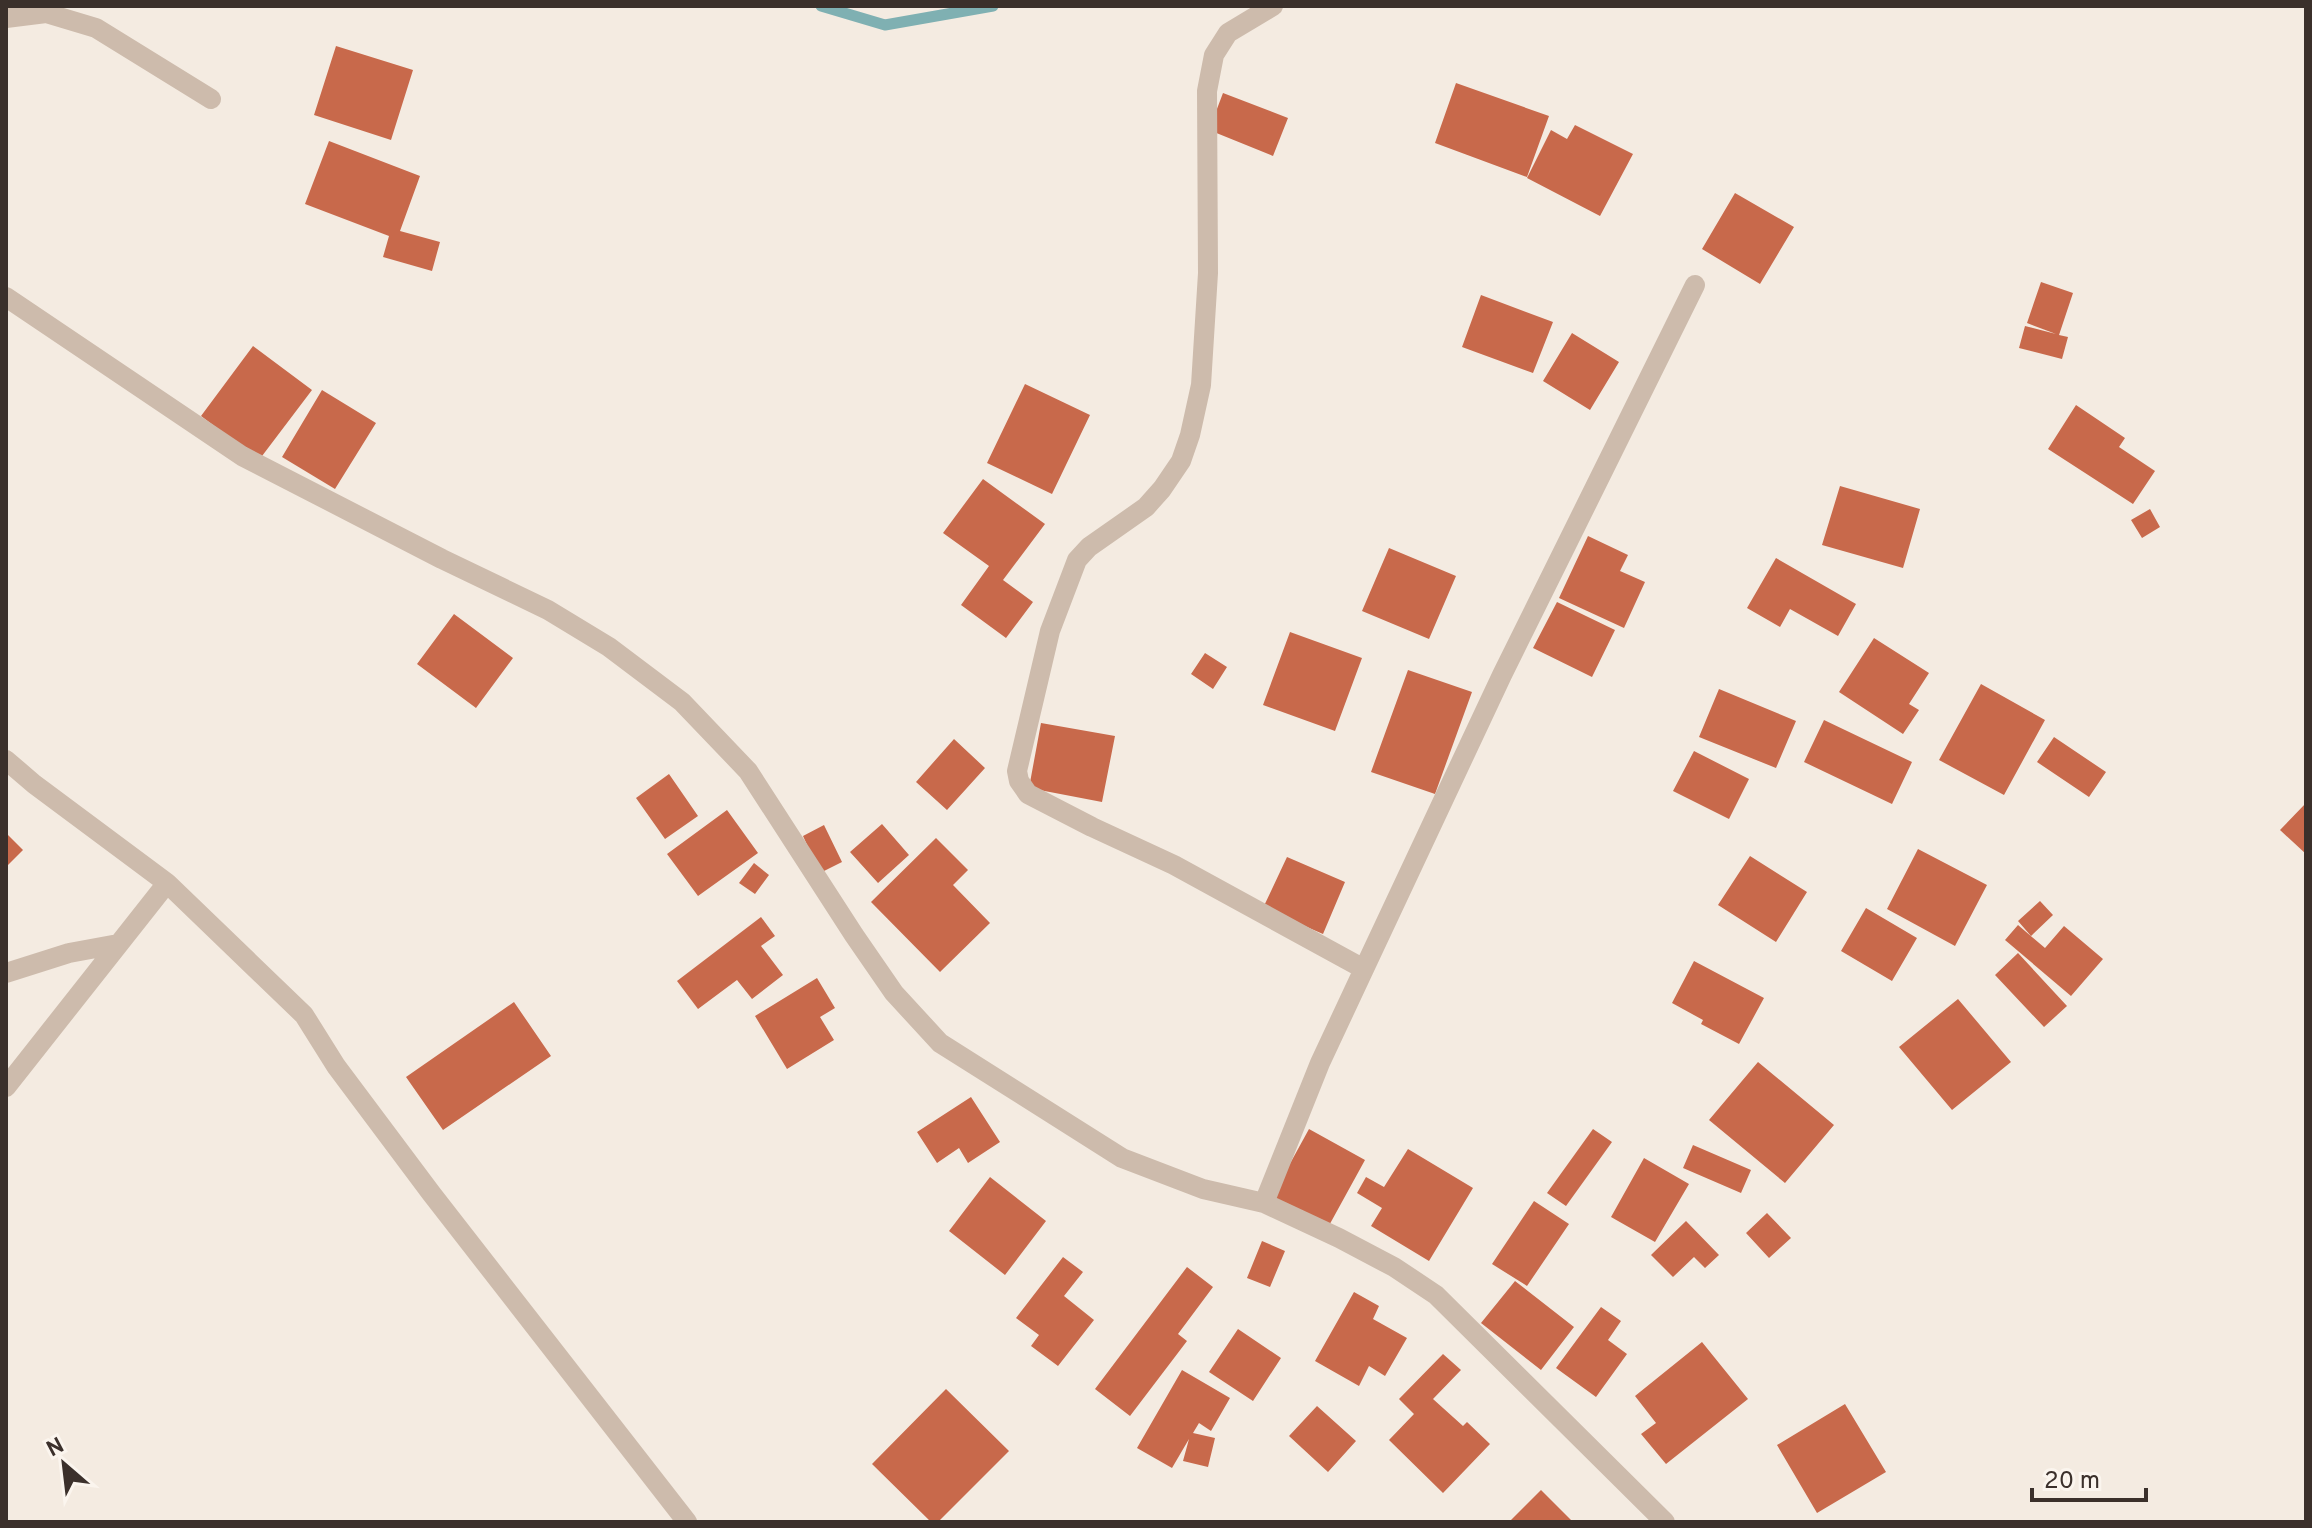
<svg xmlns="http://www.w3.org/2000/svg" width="2312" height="1528" viewBox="0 0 2312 1528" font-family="Overpass,sans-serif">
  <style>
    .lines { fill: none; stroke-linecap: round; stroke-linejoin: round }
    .stream { stroke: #7fb0b2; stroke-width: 11 }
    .building { fill: #c8694b }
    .minor { stroke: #cdbbac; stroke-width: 20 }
  </style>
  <rect width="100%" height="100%" fill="#f4ebe1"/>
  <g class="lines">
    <path class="stream" d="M821 6 885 25 993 6"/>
  </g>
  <path class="building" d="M336 46 413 70 391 140 314 115Z
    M1456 83 1549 116 1527 177 1435 143Z
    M1223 93 1288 118 1273 156 1209 130Z
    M1575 125 1633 154 1600 216 1527 178 1551 130 1567 139Z
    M329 141 420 176 400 231 440 242 432 271 383 257 389 236 305 204Z
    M1735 193 1794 227 1760 284 1702 249Z
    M2041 282 2073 293 2059 335 2068 337 2062 359 2019 348 2025 326 2056 334 2027 323Z
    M1481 295 1553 322 1533 373 1462 347Z
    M1572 333 1619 362 1590 410 1543 381Z
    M253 346 312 390 259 460 201 416Z
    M1025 384 1090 415 1052 494 987 463Z
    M322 390 376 423 335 489 282 457Z
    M2076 405 2125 438 2119 447 2155 471 2133 504 2048 449Z
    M983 479 1045 524 1003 580 1033 602 1006 638 961 605 989 566 943 533Z
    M1840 486 1920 509 1903 568 1822 545Z
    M2150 509 2160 527 2142 538 2131 520Z
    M1588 536 1628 555 1620 571 1645 582 1624 628 1559 598Z
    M1389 548 1456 576 1429 639 1362 611Z
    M1776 558 1856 604 1838 636 1790 609 1780 627 1747 608Z
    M1557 602 1615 630 1592 677 1533 648Z
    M454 614 513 658 476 708 417 664Z
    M1290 632 1362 658 1335 731 1263 705Z
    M1874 638 1929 673 1909 704 1919 710 1903 734 1839 692Z
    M1205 653 1227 667 1213 689 1191 674Z
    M1408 670 1472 692 1435 794 1371 772Z
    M1981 684 2045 720 2004 795 1939 760Z
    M1719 689 1796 721 1776 768 1699 737Z
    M1824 720 1912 762 1892 804 1804 762Z
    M1041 723 1115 736 1102 802 1029 788Z
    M2054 737 2106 772 2089 797 2037 762Z
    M954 739 985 768 947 810 916 782Z
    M1694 751 1749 779 1729 819 1673 791Z
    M669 774 698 816 665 839 636 798Z
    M2306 803V854L2280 830Z
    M727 810 758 853 698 896 667 854Z
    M882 824 909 855 878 883 850 852Z
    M824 825 842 862 820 873 803 836Z
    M6 833 23 850 6 867Z
    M936 838 968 870 953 885 990 923 940 972 871 902Z
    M1918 849 1987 885 1955 946 1887 909Z
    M1750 856 1807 892 1776 942 1718 905Z
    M1287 857 1345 882 1323 934 1263 908Z
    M754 863 769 875 755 894 739 883Z
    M2040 901 2053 915 2031 936 2018 921Z
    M1866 908 1917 938 1892 981 1841 951Z
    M761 917 775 936 761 946 783 975 752 999 737 980 698 1009 677 981Z
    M2018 925 2045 948 2064 926 2103 959 2071 996 2005 940Z
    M2018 953 2067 1006 2044 1027 1995 975Z
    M1694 961 1764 998 1739 1044 1701 1024 1703 1020 1672 1003Z
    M817 978 835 1008 820 1017 834 1040 787 1069 755 1016Z
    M1958 999 2011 1062 1952 1110 1899 1047Z
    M514 1002 551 1056 443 1130 406 1077Z
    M1758 1062 1834 1125 1785 1183 1709 1120Z
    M971 1097 1000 1142 968 1163 959 1148 937 1163 917 1132Z
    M1309 1129 1365 1160 1326 1231 1270 1200Z
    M1593 1129 1612 1142 1566 1206 1547 1193Z
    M1693 1145 1751 1170 1741 1193 1683 1168Z
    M1408 1149 1473 1188 1429 1261 1371 1226 1382 1208 1357 1193 1366 1177 1384 1187Z
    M1644 1158 1689 1184 1655 1242 1611 1217Z
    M990 1177 1046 1221 1005 1275 949 1231Z
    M1534 1201 1569 1224 1527 1286 1492 1264Z
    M1767 1213 1791 1238 1769 1258 1746 1233Z
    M1686 1221 1719 1255 1705 1268 1694 1257 1673 1277 1651 1255Z
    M1262 1241 1285 1251 1270 1287 1247 1278Z
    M1063 1257 1083 1272 1064 1296 1094 1320 1058 1366 1031 1346 1039 1335 1016 1318Z
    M1187 1267 1213 1287 1178 1334 1187 1341 1130 1416 1095 1389Z
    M1515 1281 1574 1327 1541 1370 1481 1323Z
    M1354 1292 1379 1306 1373 1319 1407 1338 1385 1376 1369 1366 1359 1386 1315 1361Z
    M1601 1307 1621 1321 1608 1340 1627 1354 1596 1397 1556 1368Z
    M1238 1329 1281 1358 1253 1401 1209 1372Z
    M1702 1342 1748 1399 1666 1464 1641 1434 1656 1423 1635 1396Z
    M1443 1354 1461 1370 1433 1399 1463 1426 1467 1422 1490 1444 1443 1493 1389 1440 1414 1414 1399 1399Z
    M1182 1370 1230 1398 1211 1431 1199 1423 1193 1433 1215 1438 1208 1467 1183 1461 1189 1439 1172 1468 1137 1448Z
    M946 1389 1009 1451 938 1522H931L872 1464Z
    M1845 1404 1886 1472 1817 1513 1777 1445Z
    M1317 1406 1356 1441 1328 1472 1289 1436Z
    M1541 1490 1573 1522H1509Z"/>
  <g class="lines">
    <path class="minor" d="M1273 6 1228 33 1214 55 1207 91 1208 273 1201 385 1190 435 1181 461 1162 489 1146 507 1089 547 1077 560 1050 631 1017 771 1019 781 1028 794 1092 827 1174 865 1364 969
      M6 18 46 13 96 28 211 99
      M6 297 242 456 442 559 548 610 609 647 682 702 748 771 854 935 894 993 940 1043 1122 1158 1203 1189 1264 1203 1339 1238 1394 1267 1436 1295 1665 1522
      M6 760 34 784 167 883 304 1015 336 1066 431 1193 687 1522
      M6 973 69 953 118 944
      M6 1087 167 883
      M1264 1203 1320 1063 1364 969 1502 675 1695 285"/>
  </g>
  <rect width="2312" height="1528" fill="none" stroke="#3b302b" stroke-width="16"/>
  <g transform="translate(64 1464) rotate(332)" stroke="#fbf5ee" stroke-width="6" paint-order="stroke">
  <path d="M0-6L14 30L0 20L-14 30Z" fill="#3b302b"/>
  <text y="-12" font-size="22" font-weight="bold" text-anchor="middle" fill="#3b302b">N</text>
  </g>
  <path d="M2032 1488v12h114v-12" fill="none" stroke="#3b302b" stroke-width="4"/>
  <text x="2044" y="1488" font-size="24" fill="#3b302b" stroke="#fbf5ee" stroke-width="6" paint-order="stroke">20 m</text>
</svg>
